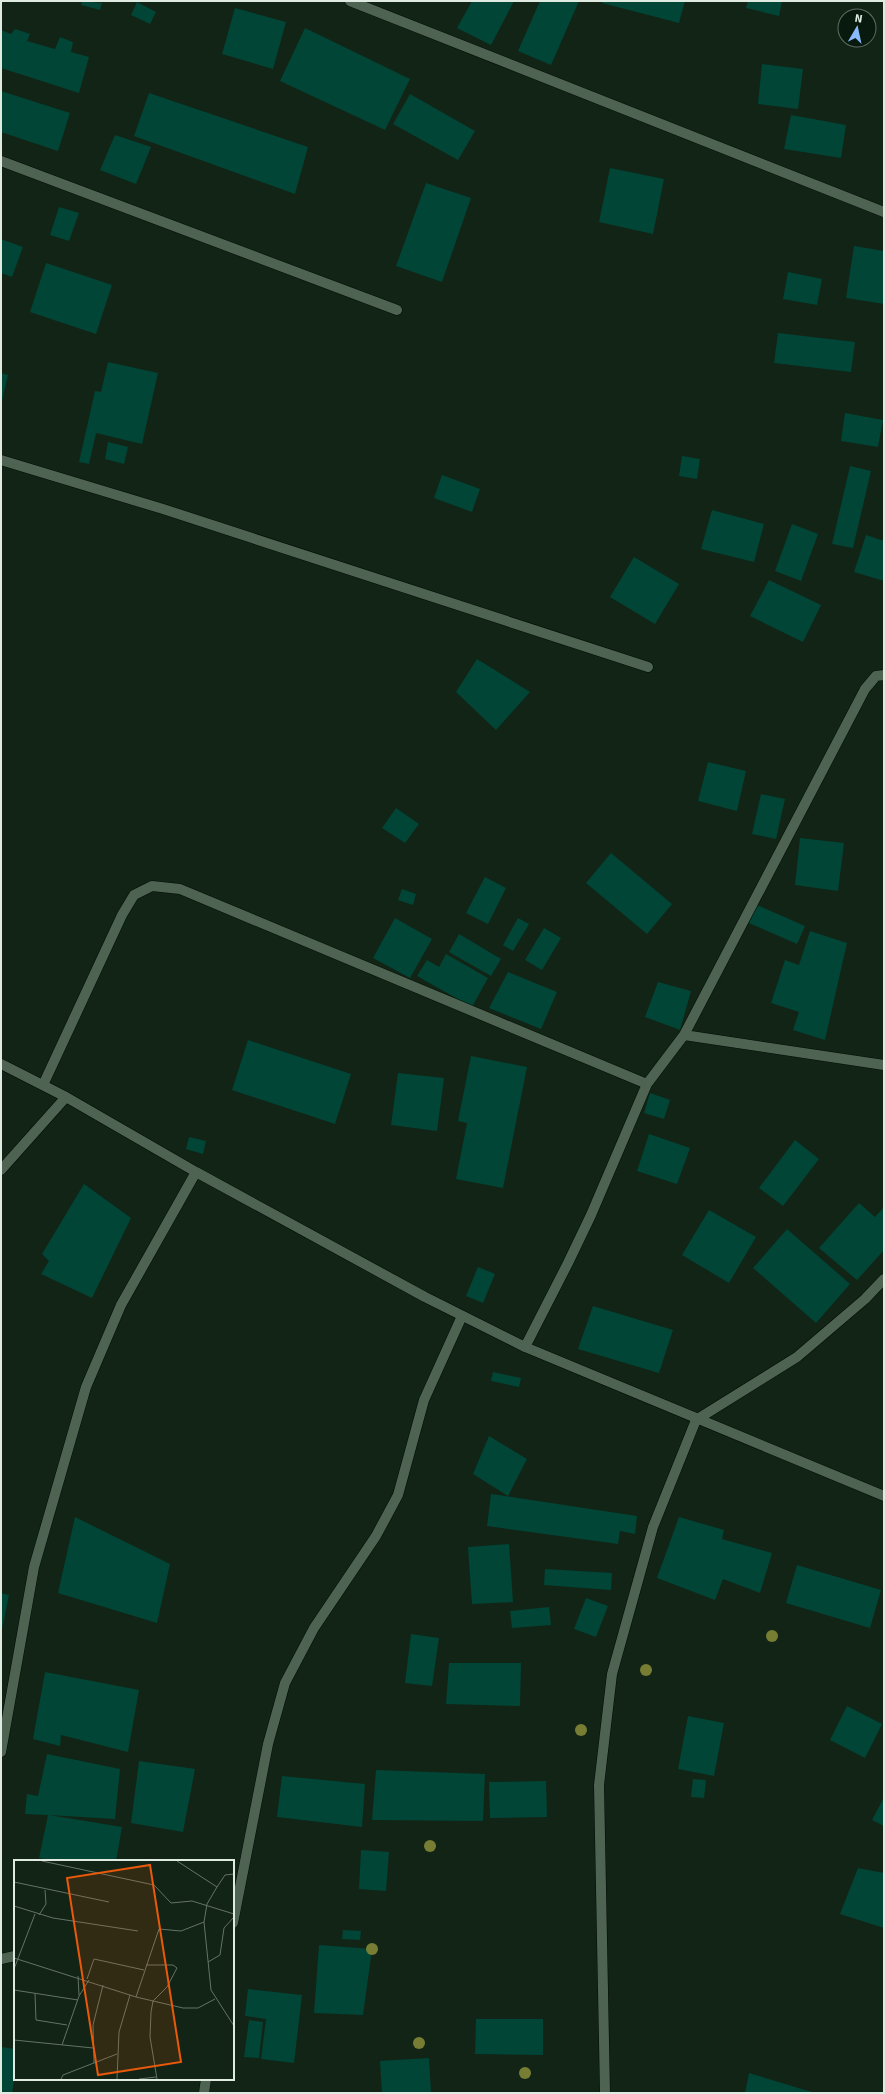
<svg xmlns="http://www.w3.org/2000/svg" width="885" height="2094" viewBox="0 0 885 2094" font-family="Signika,sans-serif">
  <style>
    .building { fill: #004536 }
    .lines { fill: none; stroke-linecap: round; stroke-linejoin: round }
    .minor-casing { stroke: #000d03; stroke-width: 11 }
    .minor { stroke: #4f6353; stroke-width: 10 }
    .tree { fill: #777e33 }
    .inset-road { fill: none; stroke: #647367; stroke-width: 1 }
    .view { fill: #e8590c; fill-opacity: 0.15; stroke: #e8590c; stroke-width: 2 }
    .inset-edge { fill: none; stroke: #dfeae1; stroke-width: 2 }
  </style>
  <rect width="100%" height="100%" fill="#122416"/>
  <path class="building" d="M82 1 102 3 100 10 81 5Z
    M472 1H514L491 45 457 28Z
    M540 1H579L551 65 518 51Z
    M603 1H685L679 23 602 3Z
    M748 1H782L779 16 746 8Z
    M137 2 156 12 150 24 131 15Z
    M235 8 286 22 273 69 222 54Z
    M305 28 410 79 385 130 280 81Z
    M15 29 30 34 27 41 55 49 60 37 73 42 71 52 89 57 79 93 1 68V30L11 34Z
    M762 64 803 69 798 109 758 104Z
    M1 91 70 113 58 151 1 132Z
    M149 93 308 147 295 194 134 136Z
    M410 94 475 131 458 160 393 124Z
    M791 115 846 125 841 158 784 149Z
    M115 135 151 147 136 184 100 170Z
    M610 168 664 179 653 234 599 222Z
    M426 183 471 198 442 282 396 266Z
    M59 207 79 213 69 241 50 235Z
    M1 239 23 247 12 277 1 273Z
    M854 246 884 251V304L846 298Z
    M46 263 112 285 96 334 30 312Z
    M788 272 822 279 817 305 783 299Z
    M778 333 855 342 851 372 774 363Z
    M108 362 158 373 142 444 96 433 89 464 79 462 95 391 101 392Z
    M1 373 8 375 2 400H1Z
    M845 413 883 420 878 447 841 441Z
    M108 442 128 447 124 464 105 459Z
    M682 456 700 459 697 479 679 476Z
    M850 466 871 471 853 548 832 544Z
    M442 475 480 489 472 512 434 498Z
    M712 510 764 524 754 562 701 549Z
    M792 524 818 534 801 581 775 571Z
    M866 535 884 541V581L854 572Z
    M634 557 679 584 655 624 610 597Z
    M769 580 821 605 803 642 750 616Z
    M477 659 530 692 496 730 456 692Z
    M708 762 746 771 737 811 698 801Z
    M761 794 785 799 776 839 752 834Z
    M396 808 419 824 405 843 382 828Z
    M800 838 844 843 838 891 795 885Z
    M611 853 672 904 647 934 586 883Z
    M485 877 506 888 488 924 466 913Z
    M402 889 416 894 413 905 398 900Z
    M757 905 805 926 797 944 749 923Z
    M395 918 432 939 410 978 373 958Z
    M518 918 529 924 513 951 503 945Z
    M544 928 561 938 542 970 525 960Z
    M810 931 847 943 825 1040 793 1030 799 1012 771 1003 785 960 799 965Z
    M459 934 501 959 491 976 449 952Z
    M446 954 488 978 472 1007 417 976 427 960 439 967Z
    M508 972 557 992 541 1029 489 1008Z
    M658 982 691 991 680 1030 645 1017Z
    M248 1040 351 1074 335 1124 232 1090Z
    M471 1056 527 1067 503 1188 456 1179 467 1123 458 1121Z
    M398 1073 444 1078 437 1131 391 1125Z
    M650 1093 670 1100 664 1119 644 1113Z
    M649 1134 690 1148 677 1184 637 1171Z
    M189 1137 206 1141 203 1154 186 1149Z
    M795 1140 819 1159 783 1206 759 1188Z
    M84 1184 131 1218 92 1298 41 1274 49 1261 42 1254Z
    M859 1203 875 1217 884 1207V1250L857 1280 819 1248Z
    M709 1210 756 1237 729 1283 682 1255Z
    M787 1229 850 1284 816 1323 753 1268Z
    M478 1267 495 1274 483 1303 466 1296Z
    M593 1306 673 1330 659 1373 578 1349Z
    M493 1372 521 1378 519 1387 491 1381Z
    M489 1436 527 1459 508 1496 473 1474Z
    M491 1494 637 1516 635 1534 620 1531 618 1544 487 1526Z
    M75 1517 170 1564 157 1623 58 1593Z
    M679 1517 724 1530 722 1539 772 1553 760 1593 723 1579 715 1600 657 1578Z
    M509 1544 513 1602 472 1604 468 1547Z
    M797 1565 881 1590 870 1628 786 1603Z
    M545 1569 612 1573 611 1590 544 1585Z
    M1 1593 9 1595 2 1629H1Z
    M586 1598 608 1606 596 1637 574 1629Z
    M549 1607 551 1625 512 1628 510 1611Z
    M411 1634 439 1638 432 1686 405 1683Z
    M449 1663H521L520 1706 446 1704Z
    M45 1672 139 1690 128 1752 61 1735 60 1746 33 1739Z
    M847 1706 882 1724 865 1758 830 1740Z
    M688 1716 724 1723 714 1776 678 1769Z
    M47 1754 120 1769 115 1819 49 1815 122 1827 116 1861H55L39 1858 48 1815 25 1814 27 1794 38 1796Z
    M139 1761 195 1769 183 1832 131 1823Z
    M376 1770 485 1774 483 1821 372 1820Z
    M282 1776 365 1784 362 1827 277 1817Z
    M693 1779 706 1780 704 1798 691 1797Z
    M546 1781 547 1817 490 1818 489 1782Z
    M883 1799 884 1800V1826L872 1820Z
    M361 1850 389 1852 386 1891 359 1889Z
    M858 1868 884 1873V1928L840 1914Z
    M343 1930 361 1931 360 1940 342 1939Z
    M319 1945 372 1949 363 2015 314 2013Z
    M248 1989 302 1995 294 2063 261 2059 266 2019 245 2016Z
    M476 2019H543V2055L475 2054Z
    M249 2020 263 2022 259 2058 244 2057Z
    M1 2047 15 2049V2075L12 2093H1Z
    M429 2058 431 2093H382L380 2061Z
    M749 2073 815 2093H745Z"/>
  <g class="lines">
    <g class="minor-casing">
      <path id="minor" d="M350 1 884 212
        M1 161 397 310
        M1 460 163 509 648 667
        M684 1035 884 1065
        M1 1064 66 1097 196 1172 425 1297 525 1347 884 1496
        M43 1085 122 915 134 895 152 886 180 889 647 1084
        M1 1170 66 1097
        M525 1347 568 1263 591 1215 647 1084 684 1035 865 689 876 676 884 675
        M1 1752 34 1567 86 1387 121 1305 196 1172
        M233 1923 268 1744 285 1683 314 1628 376 1536 398 1495 424 1400 462 1316
        M1 1959 15 1956
        M204 2093 206 2079
        M605 2093 599 1785 612 1674 653 1527 696 1420 797 1357 865 1299 884 1279"/>
    </g>
    <use href="#minor" class="minor"/>
  </g>
  <g class="tree">
    <circle cx="772" cy="1636" r="6"/>
    <circle cx="646" cy="1670" r="6"/>
    <circle cx="581" cy="1730" r="6"/>
    <circle cx="430" cy="1846" r="6"/>
    <circle cx="372" cy="1949" r="6"/>
    <circle cx="419" cy="2043" r="6"/>
    <circle cx="525" cy="2073" r="6"/>
  </g>
  <g transform="translate(14 1860)">
    <rect width="220" height="220" fill="#122416"/>
    <path class="inset-road" d="M28 1 140 25 157 43 178 41 220 54M163 1 203 27M220 14 211 15 203 27 193 44 190 62 197 130 220 166M0 22 95 42M0 46 39 58 124 71M25 55 32 44 31 30M0 98 122 137 169 148H184L201 139M194 102 206 95 210 68 220 57M132 105H159L163 108 153 127 139 141 137 152 136 177 143 219M0 109 21 54M64 116 65 135M73 119 80 99 130 110M0 130 64 140M21 133 22 160 53 165M122 137 145 69 167 71 190 62M0 180 79 188M48 185 65 136 75 120M80 203 79 165 89 125M47 219 49 215 103 194M103 219 105 172 116 135M125 219 142 217"/>
    <path class="view" d="M136 5 167 202 84 215 53 18Z"/>
    <rect width="220" height="220" class="inset-edge"/>
  </g>
  <rect width="885" height="2094" fill="none" stroke="#dfeae1" stroke-width="4"/>
  <g transform="translate(857 28) rotate(9)"><circle r="19" fill="#081a0d" stroke="#5e6d62"/>
  <path d="M0-3L7 15L0 10L-7 15Z" fill="#89bafc"/>
  <text y="-6" font-size="11" font-weight="bold" text-anchor="middle" fill="#dfeae1">N</text>
  </g>
</svg>
